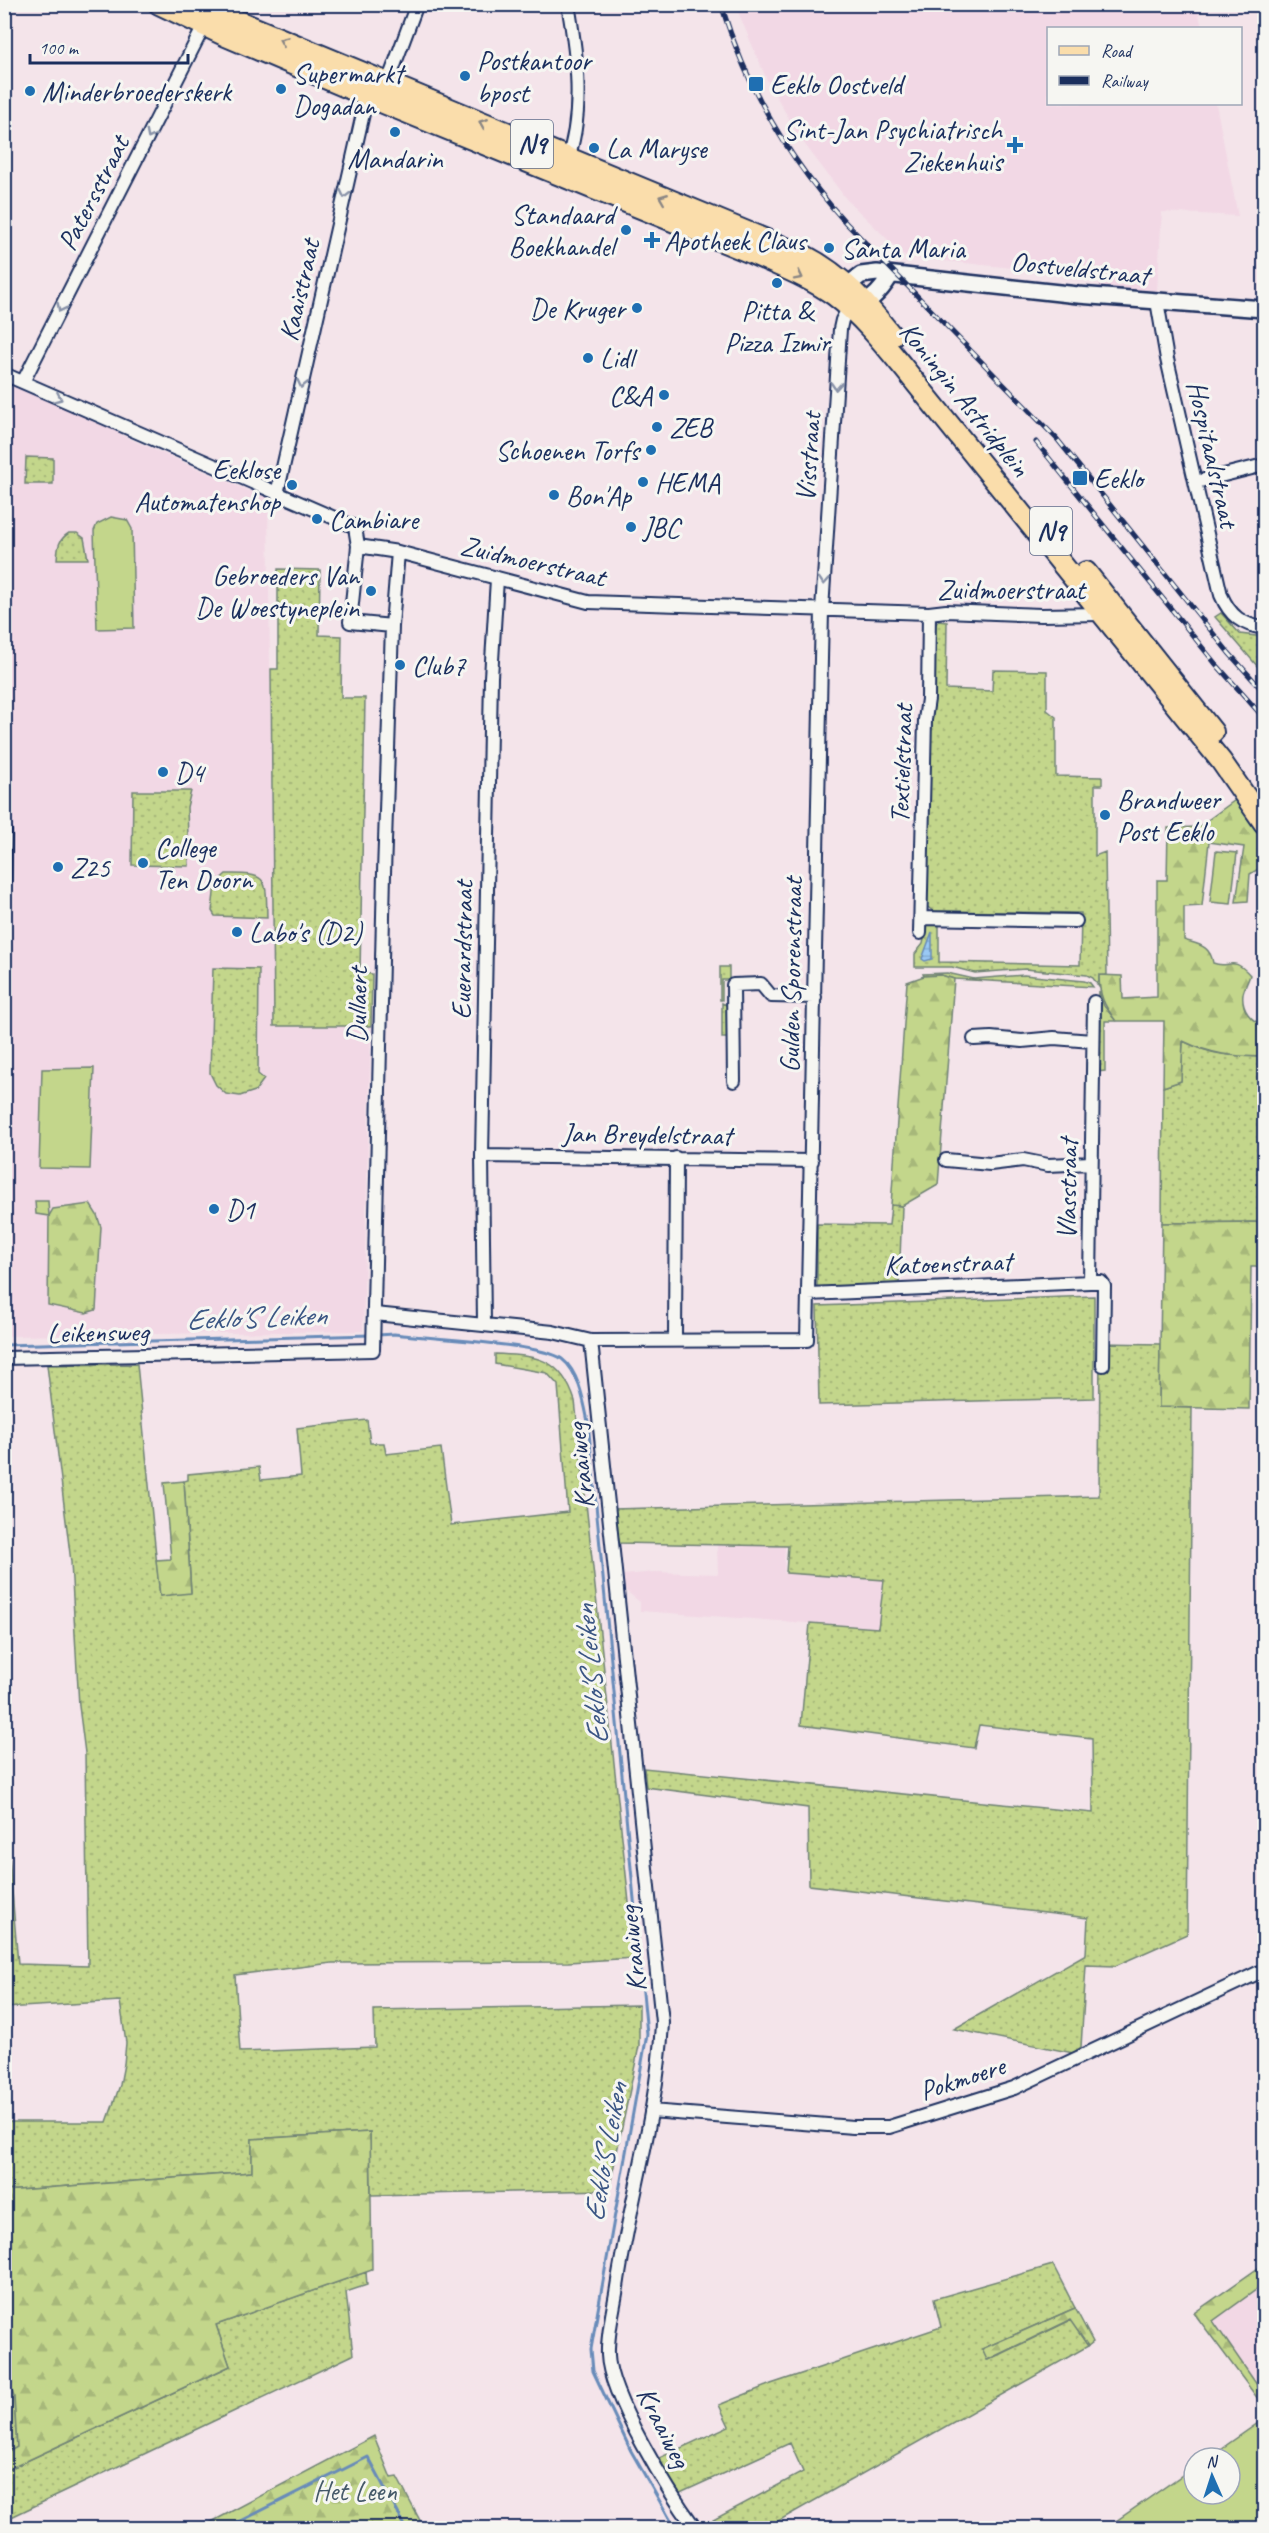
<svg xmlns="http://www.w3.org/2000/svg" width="1269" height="2533" viewBox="0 0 1269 2533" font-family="Caveat,sans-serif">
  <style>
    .built { fill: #f2d8e5 }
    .grass { fill: url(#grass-dots); stroke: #6f8274; stroke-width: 1.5 }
    .forest { fill: url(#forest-firs); stroke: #6f8274; stroke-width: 1.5 }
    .garden { fill: #c3d68b; stroke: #6f8274; stroke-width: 1.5 }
    .water { fill: url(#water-rules); stroke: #678bb9; stroke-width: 1.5 }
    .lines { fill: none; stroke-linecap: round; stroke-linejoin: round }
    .stream { stroke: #678bb9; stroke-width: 3 }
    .minor-casing { stroke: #1b2f5e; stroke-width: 16 }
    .tertiary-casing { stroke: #1b2f5e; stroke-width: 20 }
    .primary-casing { stroke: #1b2f5e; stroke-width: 24 }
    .minor { stroke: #f6f6f2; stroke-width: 12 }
    .tertiary { stroke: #f6f6f2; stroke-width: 15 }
    .primary { stroke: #faddab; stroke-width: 20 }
    .rail-casing { stroke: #1b2f5e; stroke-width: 5 }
    .rail { stroke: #f6f6f2; stroke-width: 3; stroke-dasharray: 9; stroke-linecap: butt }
    .oneway { stroke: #8a8684 }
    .oneway2 { stroke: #8892a8 }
    .poi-dot { fill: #1f6fb2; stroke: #f6f6f2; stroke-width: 2 }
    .labels { text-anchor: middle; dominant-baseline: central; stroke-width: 6; stroke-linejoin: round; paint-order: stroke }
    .shield { fill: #f6f6f2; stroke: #5d6b8a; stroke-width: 1.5 }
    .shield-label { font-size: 27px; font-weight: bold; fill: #1b2f5e }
    .poi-label { font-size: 28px; fill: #1b2f5e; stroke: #f6f6f2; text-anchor: start }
    .street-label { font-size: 28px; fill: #1b2f5e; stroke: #f6f6f2 }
    .park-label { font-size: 28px; fill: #455969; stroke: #f6f6f2 }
    .water-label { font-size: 30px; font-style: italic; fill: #3b5684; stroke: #f6f6f2 }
  </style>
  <defs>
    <pattern id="grass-dots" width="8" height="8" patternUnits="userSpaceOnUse" patternTransform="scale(1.5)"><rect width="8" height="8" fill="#c3d68b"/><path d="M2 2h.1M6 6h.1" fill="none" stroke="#a7b87a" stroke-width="1.8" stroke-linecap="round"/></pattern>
    <pattern id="forest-firs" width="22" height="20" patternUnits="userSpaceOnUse" patternTransform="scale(1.5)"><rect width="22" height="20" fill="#c3d68b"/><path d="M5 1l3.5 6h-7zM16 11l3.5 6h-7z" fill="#a7b87a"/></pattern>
    <pattern id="water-rules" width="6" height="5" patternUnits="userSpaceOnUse" patternTransform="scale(1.5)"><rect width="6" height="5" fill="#9ac9f5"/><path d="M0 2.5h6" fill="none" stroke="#84add4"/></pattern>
  </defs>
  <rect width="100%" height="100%" fill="#f4e4ea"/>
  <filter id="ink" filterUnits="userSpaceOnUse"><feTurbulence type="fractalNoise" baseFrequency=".0167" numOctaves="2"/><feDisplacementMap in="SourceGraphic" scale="12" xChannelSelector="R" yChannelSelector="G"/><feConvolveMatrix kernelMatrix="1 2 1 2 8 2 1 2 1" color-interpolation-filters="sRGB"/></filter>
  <g filter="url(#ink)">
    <path class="built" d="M735 5H1197L1202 28H1048V104H1216L1238 216 1162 212 1157 291 1099 287 1100 277 906 257 847 200 800 138 767 80Z
      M5 379 121 430V435L249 491 268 495 274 1026H371L363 1331 6 1336 5 1116 14 892 12 835 5 834Z
      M717 1545 785 1546 784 1573 885 1580 878 1628 640 1611V1602L625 1590 624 1575 655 1572 718 1574Z
      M1264 2284V2395L1213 2321Z"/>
    <path class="grass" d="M26 457 53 458V484H25Z
      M69 533H77L84 538 88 559H57C58 547 58 540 69 533Z
      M278 569 320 570 319 635 342 636 341 698H365L360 973 372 974 371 1026H274L271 669H278Z
      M1221 613 1240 634 1264 637V674L1215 617Z
      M938 621 947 622 946 689 992 691 993 670 1047 671V710L1056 717V776L1102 777V785H1095V856L1105 852 1107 975 1099 976V987L1093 978 1087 975 1025 969 975 973 952 967H915V954L923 944 927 925 939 921V962L1080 965 1081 913 933 911 925 905 935 625Z
      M133 791H191L187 807 189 866 132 865Z
      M226 874C269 873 266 878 267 918L215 916 212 911 215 884Z
      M720 967H729V980H722V1000H720Z
      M213 968 259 969 258 1074 264 1079 255 1091 240 1096 226 1094 216 1085 210 1073Z
      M947 973 974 979 1024 975 1084 981 1090 983 1093 987 954 979 941 975 924 976 923 974Z
      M1099 991 1104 1006 1116 1021H1105V1071L1097 1072Z
      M722 1003 729 1006V1038H722Z
      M1183 1041C1213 1056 1232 1056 1264 1057V1222L1162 1223 1163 1087 1181 1081Z
      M891 1205 902 1206 899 1285 817 1288V1224L889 1225Z
      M1094 1296V1398L819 1405 817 1306Z
      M1100 1343 1160 1344 1159 1407 1192 1408 1187 1934 1115 1966 1086 1965 1081 2047 1073 2053 954 2029 1086 1954 1088 1918 809 1885 808 1808 646 1787 644 1768 1093 1813 1092 1738 979 1725 974 1748 801 1725 810 1623 878 1628 884 1580 786 1573 788 1546 618 1543 614 1509 1099 1496Z
      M495 1354C537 1356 561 1357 575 1401L635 1958 568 1962 332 1963 235 1975 240 2052 375 2047 374 2010 639 2005V2046L609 2190 371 2195 370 2132 252 2139V2172L5 2191V2122H107L120 2085 124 2064 126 2043 120 2001 5 2008 4 1794 18 1964 88 1966 85 1753 79 1706 71 1562 47 1365 137 1364 160 1596 191 1592 184 1481 188 1480V1474L259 1467 261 1480 301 1476 297 1428 367 1420 370 1443H384L386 1454 441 1448 451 1525 568 1512 558 1385 547 1373 495 1364Z
      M1053 2265 1075 2308 982 2349 988 2360 1071 2320 1088 2346 766 2528 700 2527 803 2472 790 2443 678 2494 659 2458 729 2426 719 2405 771 2384 941 2327 934 2299Z
      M366 2272 367 2285 346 2292 353 2355 5 2520V2471L230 2366 216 2325Z
      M4 2370 14 2397 17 2448 5 2454Z"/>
    <path class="forest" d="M1238 798 1264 837V874L1260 868 1250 874 1248 901 1236 902 1244 847 1209 842 1202 906 1184 907V940C1199 945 1210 945 1213 963 1230 970 1231 954 1250 975 1248 982 1244 988 1243 994 1241 1009 1251 1022 1264 1025V1057C1233 1056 1212 1055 1183 1041L1181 1081 1163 1087 1164 1021H1116C1104 1006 1099 995 1099 975L1122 976 1123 999 1157 997V880H1167L1168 828 1198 827Z
      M941 975 954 979 938 1185 902 1206 891 1205 907 982 924 976Z
      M90 1204 97 1215 101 1227 96 1310 86 1313 48 1305 49 1216 53 1209Z
      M1264 1222V1267H1251L1249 1409 1159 1407 1162 1223Z
      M184 1481 191 1593 160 1596 156 1560 171 1559 164 1483Z
      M370 2132 372 2270 216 2325 230 2366 5 2471V2454L17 2447 14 2397 5 2370V2191L252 2172V2139Z
      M1264 2264V2284L1213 2321 1264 2395V2407L1194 2313Z
      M1075 2308 1093 2342 1088 2346 1070 2320 987 2360 982 2349Z
      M374 2436 391 2478 397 2477 424 2528H200Z"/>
    <path class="garden" d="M111 517 127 520 132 529 134 628 97 629 94 531 97 524Z
      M1216 851 1237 853 1231 904 1210 902Z
      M94 1068 90 1169 39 1168 42 1069Z
      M35 1201H48L49 1216 36 1214Z
      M1264 2419V2528H1106L1194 2467V2494H1230V2458H1208Z"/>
    <path class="water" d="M932 932V959L925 961 922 959Z"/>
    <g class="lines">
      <path class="stream" d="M378 1335 394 1334C426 1338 542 1344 562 1359 579 1372 584 1402 588 1422L647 2034 591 2349 593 2371 631 2451 675 2528
        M4 1345 371 1335
        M227 2528 368 2457 406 2528"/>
      <g class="minor-casing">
        <path id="minor" d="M566 164C585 113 577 56 568 4
          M1157 301 1167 359 1221 595C1230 616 1242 625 1264 628
          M4 374 355 527 358 546 350 622 392 626
          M23 382 207 20
          M1196 482 1264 465
          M277 494 367 96 391 74 417 4
          M358 546 398 552 588 602 929 613 946 611 1041 615 1101 614 1104 611
          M4 881 5 831
          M921 918 1076 921
          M920 933 925 720 928 699 929 613
          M1094 1002 1090 1282H1101L1104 1286 1103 1365
          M974 1039 991 1038 1022 1041 1054 1038 1092 1041
          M734 1081 733 985 761 984 771 996 815 997
          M482 1156 812 1161
          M946 1160 990 1164 1023 1160 1048 1165 1091 1163
          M808 1294 1090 1282
          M375 1314 553 1332 591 1341 807 1340 822 610 840 329 842 320 848 309
          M484 1323 482 1156 491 677 497 579
          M675 1340 676 1158
          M591 1341 662 2022C658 2111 630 2199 617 2287 614 2308 607 2333 608 2355 609 2396 670 2494 695 2528
          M4 1358 373 1350 384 873 392 626 398 552
          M651 2111 853 2127H889L1014 2088 1264 1970"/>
      </g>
      <g class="tertiary-casing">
        <path id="tertiary" d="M891 275C879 294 870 303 848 309V285L861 275 877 273 1078 295 1264 309"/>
      </g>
      <g class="primary-casing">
        <path id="primary" d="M159 4 226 36 386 104 751 253C779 266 809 277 834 295 862 316 885 345 907 372L1221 761 1264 823
          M197 4 805 256C842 275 866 303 892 336
          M1086 572 1213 732"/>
      </g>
      <use href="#minor" class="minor"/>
      <use href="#tertiary" class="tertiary"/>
      <use href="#primary" class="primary"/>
      <g class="rail-casing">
        <path id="rail" d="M721 4C746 87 788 159 846 223L1057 439 1229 653 1264 692
          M1036 442 1215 663 1264 718"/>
      </g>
      <use href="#rail" class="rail"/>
    </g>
    <defs><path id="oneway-chevron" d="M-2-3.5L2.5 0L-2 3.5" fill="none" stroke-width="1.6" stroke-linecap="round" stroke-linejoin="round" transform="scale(1.5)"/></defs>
    <g class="oneway">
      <use href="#oneway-chevron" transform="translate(283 41) rotate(-157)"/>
      <use href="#oneway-chevron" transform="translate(483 123) rotate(-158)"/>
      <use href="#oneway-chevron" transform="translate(663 198) rotate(-158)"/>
      <use href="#oneway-chevron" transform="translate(799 276) rotate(27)"/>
    </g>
    <g class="oneway2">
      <use href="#oneway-chevron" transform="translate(150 135) rotate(117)"/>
      <use href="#oneway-chevron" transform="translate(345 194) rotate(103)"/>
      <use href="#oneway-chevron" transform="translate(61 308) rotate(117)"/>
      <use href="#oneway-chevron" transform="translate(302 384) rotate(103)"/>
      <use href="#oneway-chevron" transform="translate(836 386) rotate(94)"/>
      <use href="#oneway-chevron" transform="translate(58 398) rotate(23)"/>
      <use href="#oneway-chevron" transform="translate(824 581) rotate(94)"/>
    </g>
  </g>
  <g class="poi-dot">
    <circle cx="465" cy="76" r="6"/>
    <rect x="748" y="76" width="16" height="16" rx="3"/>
    <circle cx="281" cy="89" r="6"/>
    <circle cx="30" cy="91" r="6"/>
    <circle cx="395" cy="132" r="6"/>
    <path d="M1012 136h6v6h6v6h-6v6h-6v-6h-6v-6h6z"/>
    <circle cx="594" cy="148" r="6"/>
    <circle cx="626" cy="230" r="6"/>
    <path d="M649 231h6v6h6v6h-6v6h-6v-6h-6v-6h6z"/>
    <circle cx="829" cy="248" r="6"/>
    <circle cx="777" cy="283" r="6"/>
    <circle cx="637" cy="308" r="6"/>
    <circle cx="588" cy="358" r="6"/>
    <circle cx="664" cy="395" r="6"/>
    <circle cx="657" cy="427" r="6"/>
    <circle cx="651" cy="450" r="6"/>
    <rect x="1072" y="470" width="16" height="16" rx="3"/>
    <circle cx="643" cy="482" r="6"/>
    <circle cx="292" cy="485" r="6"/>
    <circle cx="554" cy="495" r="6"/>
    <circle cx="317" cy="519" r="6"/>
    <circle cx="631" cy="527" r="6"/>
    <circle cx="371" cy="591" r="6"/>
    <circle cx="400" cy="665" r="6"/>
    <circle cx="163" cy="772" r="6"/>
    <circle cx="1105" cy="815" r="6"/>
    <circle cx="143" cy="863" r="6"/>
    <circle cx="58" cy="867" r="6"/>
    <circle cx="237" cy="932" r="6"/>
    <circle cx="214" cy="1209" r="6"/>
  </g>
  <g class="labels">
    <g class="shield">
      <rect x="511" y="120" width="42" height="48" rx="4.5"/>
      <rect x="1030" y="507" width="42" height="48" rx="4.5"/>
    </g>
    <g class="shield-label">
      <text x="532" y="144">N9</text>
      <text x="1051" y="531">N9</text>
    </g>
    <g class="poi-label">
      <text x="477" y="60">Postkantoor<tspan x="477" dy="32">bpost</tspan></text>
      <text x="293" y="73">Supermarkt<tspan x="293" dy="32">Dogadan</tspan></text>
      <text x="770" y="84">Eeklo Oostveld</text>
      <text x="42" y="91">Minderbroederskerk</text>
      <text x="1002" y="129" text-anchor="end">Sint-Jan Psychiatrisch<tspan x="1002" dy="32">Ziekenhuis</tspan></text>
      <text x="606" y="148">La Maryse</text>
      <text x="395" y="158" text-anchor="middle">Mandarin</text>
      <text x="614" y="214" text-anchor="end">Standaard<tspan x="614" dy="32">Boekhandel</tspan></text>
      <text x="664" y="240">Apotheek Claus</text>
      <text x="841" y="248">Santa Maria</text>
      <text x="625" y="308" text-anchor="end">De Kruger</text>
      <text x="777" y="310" text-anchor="middle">Pitta &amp;<tspan x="777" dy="32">Pizza Izmir</tspan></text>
      <text x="600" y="358">Lidl</text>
      <text x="652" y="395" text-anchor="end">C&amp;A</text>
      <text x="669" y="427">ZEB</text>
      <text x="639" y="450" text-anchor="end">Schoenen Torfs</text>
      <text x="280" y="469" text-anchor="end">Eeklose<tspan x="280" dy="32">Automatenshop</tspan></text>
      <text x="1094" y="478">Eeklo</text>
      <text x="655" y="482">HEMA</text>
      <text x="566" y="495">Bon'Ap</text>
      <text x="329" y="519">Cambiare</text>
      <text x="643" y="527">JBC</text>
      <text x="359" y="575" text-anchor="end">Gebroeders Van<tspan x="359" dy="32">De Woestyneplein</tspan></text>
      <text x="412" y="665">Club7</text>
      <text x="175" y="772">D4</text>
      <text x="1117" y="799">Brandweer<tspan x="1117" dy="32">Post Eeklo</tspan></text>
      <text x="155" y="847">College<tspan x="155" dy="32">Ten Doorn</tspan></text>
      <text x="70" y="867">Z25</text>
      <text x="249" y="932">Labo's (D2)</text>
      <text x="226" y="1209">D1</text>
    </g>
    <g class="street-label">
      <text transform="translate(93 193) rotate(-63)">Patersstraat</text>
      <text transform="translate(1080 268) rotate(6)">Oostveldstraat</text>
      <text transform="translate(299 290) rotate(-77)">Kaaistraat</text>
      <text transform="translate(965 399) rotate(51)">Koningin Astridplein</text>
      <text transform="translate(1213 454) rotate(77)">Hospitaalstraat</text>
      <text transform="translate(808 457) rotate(-86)">Visstraat</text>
      <text transform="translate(533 561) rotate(13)">Zuidmoerstraat</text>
      <text x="1011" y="589">Zuidmoerstraat</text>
      <text transform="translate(901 764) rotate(-88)">Textielstraat</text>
      <text transform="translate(462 950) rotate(-89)">Euerardstraat</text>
      <text transform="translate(791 975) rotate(-89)">Gulden Sporenstraat</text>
      <text transform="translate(357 1005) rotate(-89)">Dullaert</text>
      <text transform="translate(647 1134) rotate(1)">Jan Breydelstraat</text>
      <text transform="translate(1067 1189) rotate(-89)">Vlasstraat</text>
      <text transform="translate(948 1263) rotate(-2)">Katoenstraat</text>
      <text transform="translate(98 1332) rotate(-1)">Leikensweg</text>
      <text transform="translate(580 1466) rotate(-96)">Kraaiweg</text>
      <text transform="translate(632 1949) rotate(-96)">Kraaiweg</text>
      <text transform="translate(962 2078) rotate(-18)">Pokmoere</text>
      <text transform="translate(664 2427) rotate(63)">Kraaiweg</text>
    </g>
    <g class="park-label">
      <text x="355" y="2490">Het Leen</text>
    </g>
    <g class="water-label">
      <text transform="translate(256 1317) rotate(-2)">Eeklo'S Leiken</text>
      <text transform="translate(591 1675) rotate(-96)">Eeklo'S Leiken</text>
      <text transform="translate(605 2152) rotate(-80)">Eeklo'S Leiken</text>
    </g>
  </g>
  <rect width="1269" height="2533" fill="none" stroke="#f6f6f2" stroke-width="24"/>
  <rect x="12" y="12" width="1245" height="2509" fill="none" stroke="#1b2f5e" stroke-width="2" filter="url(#ink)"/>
  <rect x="1047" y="27" width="195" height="78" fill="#f6f6f2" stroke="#9ea6b7" stroke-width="1.5"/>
  <rect x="1059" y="46" width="30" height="9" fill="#faddab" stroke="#9ea6b7" stroke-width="1.5"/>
  <text x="1101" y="57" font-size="18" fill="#1b2f5e">Road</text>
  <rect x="1059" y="76" width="30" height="9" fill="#1b2f5e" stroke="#9ea6b7" stroke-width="1.5"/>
  <text x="1101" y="87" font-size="18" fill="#1b2f5e">Railway</text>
  <g transform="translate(1212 2476) rotate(357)"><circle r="28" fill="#f6f6f2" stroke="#9ea6b7" stroke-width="1.5"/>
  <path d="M0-4.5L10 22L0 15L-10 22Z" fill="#1f6fb2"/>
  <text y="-9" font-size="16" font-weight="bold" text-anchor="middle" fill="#1b2f5e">N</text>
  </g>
  <path d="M30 54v9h158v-9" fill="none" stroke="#1b2f5e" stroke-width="3"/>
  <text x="39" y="54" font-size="18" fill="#1b2f5e" stroke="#f6f6f2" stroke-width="4.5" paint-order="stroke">100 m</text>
</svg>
